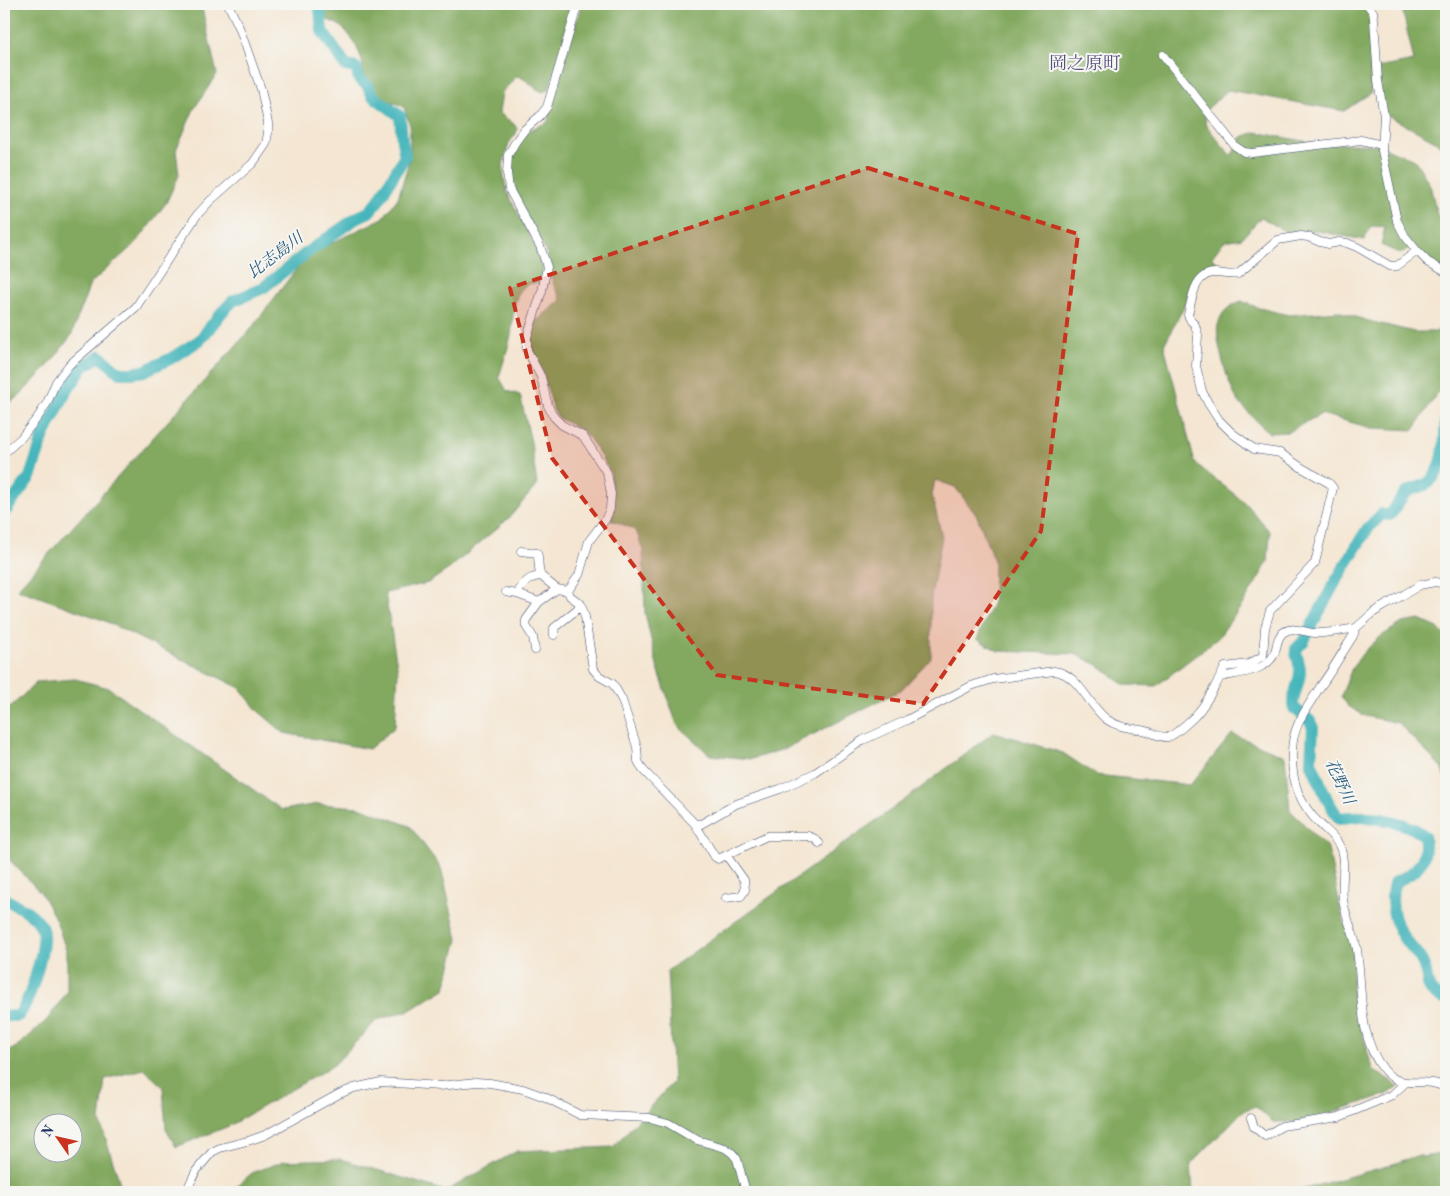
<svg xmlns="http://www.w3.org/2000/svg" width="1450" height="1196" viewBox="0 0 1450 1196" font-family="'Old Standard TT','Noto Serif JP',serif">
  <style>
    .forest { fill: #82a95f; stroke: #4e6c5e; fill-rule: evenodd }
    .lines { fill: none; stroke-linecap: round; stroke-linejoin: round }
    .river { stroke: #47b6bc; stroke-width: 12 }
    .minor-casing { stroke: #3c4a6f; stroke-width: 9 }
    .minor { stroke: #fff; stroke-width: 8 }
    .marked { fill: #c8321e; fill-opacity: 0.2; stroke: #c8321e; stroke-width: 4; stroke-dasharray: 10 6; stroke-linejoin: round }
    .labels { text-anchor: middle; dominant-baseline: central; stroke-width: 4; stroke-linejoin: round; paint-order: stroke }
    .water-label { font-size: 16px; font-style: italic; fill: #28587a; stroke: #f6f6f2 }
    .quarter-label { font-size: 18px; fill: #585181; stroke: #f6f6f2 }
  </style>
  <rect width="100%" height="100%" fill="#f6f6f2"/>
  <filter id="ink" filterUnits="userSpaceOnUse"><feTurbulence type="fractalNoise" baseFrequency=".02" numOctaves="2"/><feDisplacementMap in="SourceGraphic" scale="10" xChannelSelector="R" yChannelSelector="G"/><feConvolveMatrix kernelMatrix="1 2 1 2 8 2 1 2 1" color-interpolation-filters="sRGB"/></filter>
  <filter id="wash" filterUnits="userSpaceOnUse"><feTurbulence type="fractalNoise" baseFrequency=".0096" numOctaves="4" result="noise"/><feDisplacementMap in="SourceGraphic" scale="20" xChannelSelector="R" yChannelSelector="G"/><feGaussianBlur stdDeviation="1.12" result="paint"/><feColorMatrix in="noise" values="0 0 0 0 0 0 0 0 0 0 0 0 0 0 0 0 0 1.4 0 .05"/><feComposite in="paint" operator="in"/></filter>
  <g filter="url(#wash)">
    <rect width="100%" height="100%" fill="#f4e6d2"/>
    <path class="forest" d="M4 4H201L217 74 194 109 176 150 179 175 166 203 137 242 90 284 71 336 49 365 18 397 4 407Z
      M314 4H575L549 89 543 92C533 89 528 79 517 76L502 92 499 113 514 124 517 129 516 134 509 143 503 164 504 178 507 192 538 252 543 268 541 283C511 279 514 316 511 335 508 349 503 363 499 377L507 391 520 395 531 442 537 485 509 518 449 569 428 583 385 593 398 672 395 727 369 749 284 733 257 710 240 688 103 620 17 589 250 330 307 255 383 218 398 198 410 158V125L404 107 398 104 388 101 377 104C360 91 364 86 363 67 362 55 353 38 344 29 332 17 318 24 314 4Z
      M582 4H1367L1371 7V93L1344 111 1228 90 1207 109 1205 124 1231 156 1242 137 1255 132 1320 144H1376L1415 160 1430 185 1437 214 1446 233V271L1435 266 1408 248 1401 254 1381 245 1385 227 1371 226 1364 240 1312 230 1288 233 1261 217 1242 238 1224 241 1212 257 1219 264 1218 270 1210 271 1200 275 1164 345 1195 463 1244 502 1270 532 1268 562 1245 601 1218 638 1156 686 1125 685 1098 665 1075 654 998 651 977 639 993 602 994 561 977 516 955 487 935 480 932 495 942 537 931 596V658L901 690 784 749 752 759 710 755 677 725 657 666 645 613 643 551 637 533 632 528 611 520 614 502 610 471 590 439 581 430 560 419 554 411 542 370 531 348 530 339 534 323 561 300C559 294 554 287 552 280 549 270 550 259 545 250 528 215 485 162 530 130 535 127 542 125 548 122L550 105Z
      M1401 4H1446V151L1435 141 1383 113 1377 68 1414 61Z
      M1241 301 1259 308 1289 315 1338 311 1365 320 1414 332H1437L1446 312V379L1414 430 1371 428 1321 414 1288 432 1269 433C1259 423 1248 413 1239 402 1230 392 1214 338 1218 325 1222 310 1228 307 1241 301Z
      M1420 620 1438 628 1446 638V780L1441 767 1398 723 1365 716 1348 706 1341 696 1352 668 1363 653 1380 637 1402 623Z
      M75 679 109 688 282 810 318 804 359 807 410 826 441 868 458 939 445 989 410 1010 377 1020 334 1065 229 1126 176 1147 166 1129 163 1087 144 1069 105 1079 100 1121 119 1180V1192H4V1054L18 1046 47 1020 67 992V953L56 920 41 893 4 854V713L37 682ZM42 1124H72V1154H42Z
      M994 732 1063 753 1096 775 1190 785 1232 734 1285 756 1290 810 1328 849 1342 915 1353 946 1352 993 1369 1057 1374 1071 1390 1080 1398 1087 1388 1094 1303 1122H1273L1255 1106 1243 1111 1191 1164 1193 1192H230L252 1173 284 1161 341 1159 446 1191 517 1151 613 1147 673 1082 667 971 910 796Z
      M1446 1153V1192L1435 1190 1434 1192H1294L1387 1166 1419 1155 1423 1157Z"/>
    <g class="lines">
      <path class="river" d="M1446 418C1444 440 1447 468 1428 483 1421 488 1412 488 1406 493 1399 499 1396 508 1390 515L1382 514 1368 528 1361 539 1333 586 1303 642 1296 649C1296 658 1301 665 1300 673 1299 684 1293 694 1293 705L1294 708 1310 721 1313 728 1311 762 1327 799 1339 819C1359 813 1409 821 1424 836 1429 861 1416 873 1395 882 1389 897 1393 921 1402 935 1407 944 1416 951 1421 960 1433 981 1419 989 1446 1000
        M4 513 30 477 44 435 65 394 84 366 100 356 116 370 121 373H132L144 371 170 359 200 340 222 312 233 301 263 288 309 251 358 217 369 212 379 200 405 156 402 141 400 116 373 96 367 85 359 79 356 68 346 66 322 31 320 9 318 4
        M4 898C15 906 31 910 39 923 41 926 43 930 43 934 45 951 29 1004 18 1016H4"/>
    </g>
  </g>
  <g filter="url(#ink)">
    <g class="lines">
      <g class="minor-casing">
        <path id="minor" d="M578 4 547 107 540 116 525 129 516 141 508 155 507 173 509 189 540 246 547 267 542 291 527 337V350L541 377 548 406 554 417 562 425 583 436 607 473 611 494 610 509 605 520 589 541 579 575 568 591 570 596 581 604 585 617 593 669 599 676 613 684 622 700 637 747 638 761 643 770 695 824 715 857 718 859 767 836H808L815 839 819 843
          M1367 4 1373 12 1374 19 1378 81 1384 116 1382 151 1397 221 1405 236 1417 251 1428 262 1446 272
          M1163 55 1235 146 1244 152 1252 153 1361 140 1382 145
          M4 453 21 438 38 417 47 403 56 382 69 365 136 307 197 215 210 201 253 163 266 144 268 133V123L261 89 239 27 228 4
          M521 551 537 553C540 561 537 568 541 576
          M1446 584 1435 582 1420 585 1405 594 1374 612 1356 628 1353 636C1342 653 1332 671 1320 687 1307 708 1292 726 1292 752 1291 781 1299 804 1320 824 1327 831 1338 839 1341 850 1346 865 1341 883 1343 899 1345 917 1354 932 1357 950 1363 990 1357 1037 1384 1070 1403 1093 1423 1074 1446 1088
          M520 589C526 580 531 577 541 576L557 589
          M506 592 517 594 539 602 557 589 568 591
          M554 635V628L581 606
          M535 650 533 637 526 626V620L539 602
          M1221 677C1238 673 1268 672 1275 652 1277 646 1277 636 1284 632 1294 626 1303 632 1314 633 1327 634 1343 630 1356 628
          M695 824H701L736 804 780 789 815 773 863 740 907 720 971 686 993 679 1054 671C1078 673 1088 705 1106 719 1117 727 1129 728 1142 730 1151 731 1159 738 1168 737 1174 736 1196 716 1200 710 1208 700 1220 678 1225 667L1249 664 1263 656 1265 628 1270 611 1315 563 1333 488 1329 483 1302 468 1280 453 1254 449 1232 433 1219 420 1208 403 1202 391 1196 366 1198 335 1195 325 1191 321 1188 315C1192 299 1194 273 1215 273 1223 273 1230 276 1238 274L1278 240 1301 236 1308 237 1320 242 1329 244 1339 242 1347 243 1357 247 1390 266H1397L1417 251
          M726 898 741 896 745 890 744 880 726 855
          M1251 1118 1254 1127 1265 1136 1282 1126 1339 1117 1392 1095 1405 1083
          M186 1192 196 1171 212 1152 220 1148 251 1140 265 1135 339 1094 354 1088 381 1082 440 1086 476 1082 490 1083 523 1089 545 1097 580 1115 650 1118 668 1123 697 1140 725 1148 732 1153 737 1159 746 1192"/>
      </g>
      <use href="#minor" class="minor"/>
    </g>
  </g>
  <path class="marked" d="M868 168 1078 234 1041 531 923 704 717 675 552 458 510 288Z"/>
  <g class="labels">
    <g class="water-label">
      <text transform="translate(276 256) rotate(-37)">比志島川</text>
      <text transform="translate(1339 782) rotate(65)">花野川</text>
    </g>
    <g class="quarter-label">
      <text x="1085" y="64">岡之原町</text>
    </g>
  </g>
  <rect width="1450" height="1196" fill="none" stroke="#f6f6f2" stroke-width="20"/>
  <g transform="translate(58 1138) rotate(304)"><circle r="24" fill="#f6f6f2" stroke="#9ea6b7"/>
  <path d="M0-4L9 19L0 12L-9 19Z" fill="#c8321e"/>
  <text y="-8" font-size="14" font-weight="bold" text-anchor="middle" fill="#1b2f5e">N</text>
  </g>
</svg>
